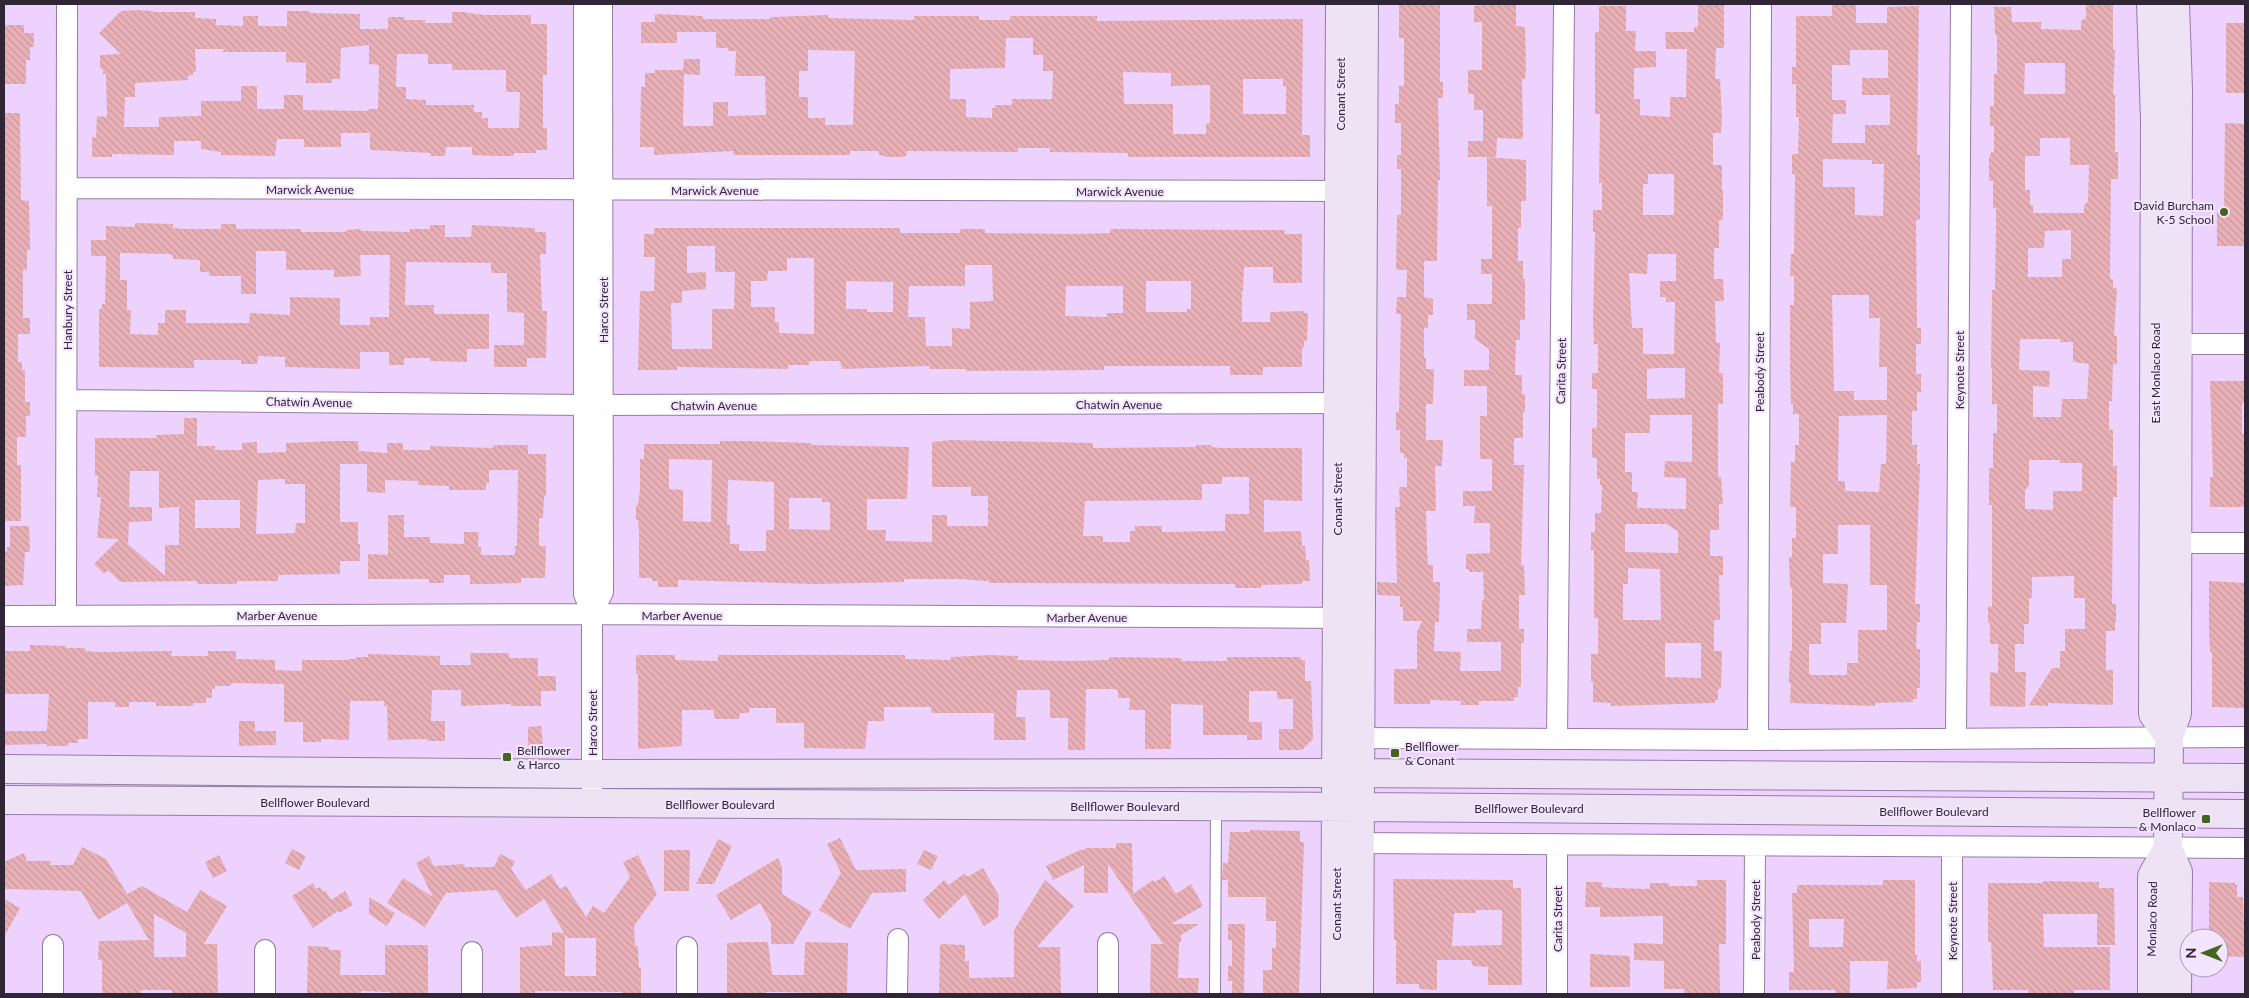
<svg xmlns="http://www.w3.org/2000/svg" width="2249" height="998" viewBox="0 0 2249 998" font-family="Lato,sans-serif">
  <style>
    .building { fill: url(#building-back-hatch); fill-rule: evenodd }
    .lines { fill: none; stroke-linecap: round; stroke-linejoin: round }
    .lane-casing { stroke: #947ca4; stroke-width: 12 }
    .street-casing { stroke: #947ca4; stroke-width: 22 }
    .secondary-casing { stroke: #947ca4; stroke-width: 30 }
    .lane { stroke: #fff; stroke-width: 10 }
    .street { stroke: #fff; stroke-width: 20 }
    .secondary { stroke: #eee3f5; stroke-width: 28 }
    .poi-dot { fill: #43661e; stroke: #f4e4ff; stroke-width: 2 }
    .labels { text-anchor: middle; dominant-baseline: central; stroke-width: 4; stroke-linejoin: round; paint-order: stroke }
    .street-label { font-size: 12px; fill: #302636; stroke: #f4e4ff }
    .poi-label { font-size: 12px; fill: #302636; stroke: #f4e4ff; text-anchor: end }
  </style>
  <defs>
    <pattern id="building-back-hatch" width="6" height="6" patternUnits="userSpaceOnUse" patternTransform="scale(1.25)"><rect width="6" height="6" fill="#e9b1b7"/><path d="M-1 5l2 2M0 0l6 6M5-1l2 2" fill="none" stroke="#c8989e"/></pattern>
  </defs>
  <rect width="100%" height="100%" fill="#edd2fe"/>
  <path class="building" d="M1399 4H1440V82H1443V98H1438L1440 180H1438L1437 261H1424V297L1433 299V315H1428V328H1424V358H1426V369H1434L1433 404H1426V440H1443L1442 466H1435L1436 511H1426L1427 548 1428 565H1433V582H1440L1439 622H1435L1434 651 1461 652 1460 671H1501V642H1467V629H1481L1482 600H1484L1483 572H1469V569H1466V554L1490 553V523H1474L1475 506H1463V491H1492V459H1480V416H1487V386H1464V370H1489V349L1475 339V320H1467V304H1492V274H1481V259H1492V206H1487V157L1526 160V201H1521V228H1518V261H1523V279H1525V320H1520V340H1516L1515 375H1522V394H1525V412H1523V438H1514V465H1524L1521 565H1524L1525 595H1519V629H1524V643H1521V687H1518V697H1514V701H1479V705H1461V701L1430 700V704H1394V669H1417V632L1422 621H1403V607H1400V596L1377 595V582L1397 583 1395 507H1400L1399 487H1407V458H1404V453H1400V430H1396V412H1399L1401 314H1396L1397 297H1406L1407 270H1396L1397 215H1401V169H1397V155H1401V123H1395V104H1399V86H1404V38H1399Z
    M1496 4H1516V26L1525 27 1526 67 1525 79H1522L1523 139 1497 138 1496 157H1468V141H1483V110H1474V94H1468V70H1482V22H1474V6Z
    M1698 4H1724V48H1716L1715 79H1720L1722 117 1721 133H1713V165H1722V191H1723V220H1719V248H1714V279H1723L1724 301H1715L1716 343H1720L1719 373H1723V404H1718V474L1719 477H1721L1723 504H1719V530H1710V556H1723V575H1719L1720 620H1714V651H1722L1721 689H1718V700H1715V703L1611 706V703L1593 702V682H1591V654H1598V618H1594V550H1591V532H1595V513H1601L1602 485H1600V479H1597V458H1592V428H1597V389H1592V373H1598V344H1594L1593 321 1595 232H1593V210H1602V183H1599L1600 114H1595V32H1599V6H1626V31H1636L1635 51H1656V67L1634 68V99H1640V115L1670 117V97H1686L1687 49H1666L1665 32H1694V27H1698ZM1648 174H1674V215H1643V184H1648ZM1648 254H1676V281H1660V297H1666V302H1675L1674 354H1643V328H1632L1629 273 1647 274ZM1657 368H1685V398L1647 399V369ZM1650 415H1692V462L1665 461 1664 477 1686 478V509L1637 508 1638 492H1632V472H1625V433H1650ZM1625 524H1666L1678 531V553L1625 552ZM1628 568 1660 569 1661 620H1623V584H1628ZM1665 643H1701V678L1665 677Z
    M1832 4 1856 5V23H1887V7L1919 6 1917 155H1920V220H1916L1917 328H1921V344H1916V374H1921V392H1917V411H1912V445H1917V464H1920L1915 604H1920V622H1917L1916 649H1920V688H1917V699H1913V702L1875 703V706L1790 703 1791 683H1789L1790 651H1792V588H1790L1789 557H1792V538H1796V507H1790L1791 462H1795V445H1799V414H1793V404H1791L1790 369V305H1794V276H1790L1791 254H1794L1795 174H1792V154H1798L1799 117H1796V84H1792V67H1796V16H1832ZM1850 50H1888V78H1862V95H1890V125H1865V143H1832L1833 114H1846V100H1832V65H1850ZM1823 159 1872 160V164H1884L1883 216 1855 215V187H1823ZM1832 295H1869V318H1880L1879 367H1887V400H1854V391H1834ZM1887 415 1886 464H1881L1879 492 1845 491V481H1838L1839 416ZM1838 525H1870V585H1887V630H1858V663H1847V675H1815L1809 674V644H1821V623H1846L1848 584 1823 583V554H1838Z
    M2086 5H2113V50H2115L2113 95H2115V152H2118V179H2111L2110 279H2113V288H2117L2114 336H2117V364H2113L2112 401H2109V430H2113V466H2117V497H2113L2112 604H2116V622H2115V631H2106V670H2113V705L2048 703V706L2029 705 2052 668H2060V651H2065V629H2085V598H2074V576L2032 577V598H2029V624H2024V644H2015V672H2026L2025 707 1990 706V672L1998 673V644H1990V623H1988V606L1992 607V505H1989V468H1993V433H1997V404H1992V368H1991L1992 290H1995L1996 227V208H1993V181H1989V159L1991 152H1994V126H1990V106H1994V74H1997V35H1995L1994 7H2011L2012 22H2041V29L2081 30V21L2086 18ZM2025 63H2065V94H2024ZM2040 138H2070V165H2089L2088 202 2084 205V213H2033V205H2030V190H2025V156H2040ZM2071 230V259H2062V277H2028V248H2044L2045 231ZM2020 339H2060V342H2073V362L2089 364 2087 399H2062L2061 417H2033V386L2049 387 2050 371 2019 370ZM2029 460H2060V463H2082V491H2053V510L2025 509V490L2029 486Z
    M138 10 153 11V12H195V18L216 19V25L243 26V16H258V26H287V11H310V13L360 14V29H388V17H405L404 20H425V23H452V12H468V13L485 15H531V24H547V75H543V128H547V150H536V153H514L513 156H499L472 155V147H446L445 156H431V153L370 150V133H341V147H304V139H277L275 156 221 155V152L201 149V141H174V155L112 154V157H92V137L96 138 97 116 107 117 106 74H103V69H100V55L121 54 99 33 121 11ZM369 45V64L379 65 378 109H368V111L303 110V95H284V109H257V86H241V101H201V116L159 117V127H124L125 97H135V83L188 80V76L193 75V72H196L195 49H224L223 52H286V62L306 63V83H332V79H340L341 48ZM397 54H428V64H452V70H506V92H520L519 128H488V118H482V112H474V105H426V100L406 99V87H396Z
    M655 14 703 16V19H770V17L828 15V18L914 20V16H979V20H1010V16H1097V21L1303 19 1302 135H1310V157H1128V153L1050 152V148H1018V152L907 151 906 156 902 157H885V156L879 155V151H850V155H733V151L654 155V147H640L641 87H645V73H655V70H683L684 59H700V75L684 74 683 126H713V102H728V116L766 115 765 76H735L736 51H728V48H716V32H677V43H641V22H655ZM1006 38H1033V55H1043V71H1053L1052 99H1012V105H995V108H992V118L966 117V99H950V69L1005 68ZM808 50 855 51 853 125H825V118H808V97H799V71H808ZM1123 72 1171 73V86L1210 85V123L1206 124V134H1173V104H1124ZM1243 79H1283V86H1286V114H1243Z
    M2226 23H2245V93H2226Z
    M4 25H24V33H34V47H30V60H26V84H4Z
    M4 113H20L21 200 29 201 30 250H27V270H23V318H30V334H18V362H22V370H25V402H30V416H26V437H17V465H21V521H4Z
    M2225 123 2245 124V246H2217V212H2224Z
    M135 223 173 224V228L185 229H221V224H236V229H301V232H346V230L361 229V231L410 232V229H430V225H445V237H471L472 225 535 228V232H546V254H540L542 311H547L546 358H527V367H494V345H524V313L507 312V273H491V263L406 262 405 305H434V314H489V349H467V362L430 361V358H404V365H389V352H360V369L285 367V357L258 356 257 364H241V360H194V368L99 367V309H102V304H105L106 256H91V240H106V226L135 227ZM256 251H283L286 252V270H334V277L361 276 360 255H390L389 317H370V325H340V298L290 297V315L250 313 249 323H186V310H165V323H158V335L130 334 131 310H127V280H120V253L171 254 173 256V259L200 260V272H209V276H241V294H256Z
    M654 228H900V233H960V229H985V233L1071 234 1110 233V229L1250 230H1285L1284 234H1302V283H1273V267H1244L1243 291H1242V322H1270V312L1304 311 1303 313H1308L1307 341H1304V348H1302V367H1263V375H1230V366H1104V370L966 371V369H930V366L842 369 840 361H809V365H788V369L677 367V370H638L640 291H654L655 257H644V234H654ZM687 246H715V272H735L734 309H712V349H672L671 303H682V291L706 289V272L687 273ZM787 258H814V334L779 333V322H775V307H751V281H767L768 271H787ZM965 265H992L993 301 970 302V329L952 328V346H926L925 317H908L909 286H965ZM846 281 893 282V312H867V309H846ZM1146 281H1191V309H1187V312H1146ZM1066 286H1123V313H1107V317L1065 316Z
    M2210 381H2245V403H2242V434H2245V507H2210V477H2213Z
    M184 418H197V446H215V450H242V443L257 442V453L286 452V443L333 441H358L359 451 387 453V443H403V450H430V446L493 448V445H528V454H546V496H544L543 518H539V546H546L545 578H521V583L487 584H470V575H444V583H429V579H368V554L388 555V515H404V537H430V543L464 544V532H479L478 547H481V555H515V546H517L518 470H489V483H486V490H449V486L418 485V481L385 480V493L367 492V464H340V522H358V544H360V561H340V574L278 575V581H237V584H197V581L120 582 108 570 104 574 94 564 119 539 97 538 101 497H97L98 476H95V438H157L156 435 184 434ZM130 471H159V508L179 507V545H165V576L128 544 129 522 152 521V507H129ZM285 479V484H305V523H296L295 533 256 534 258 480ZM195 500H240V528H195Z
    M951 440 1093 443V448L1196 447V445H1211V447L1222 448H1302V501L1264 500V532L1301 531 1302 546H1305L1306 560H1309L1310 581H1302V584L1261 585V588H1235V584L989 583V581L959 579H904V582L815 584 678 580V587H658V581H652V578H639V531L638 520H636V505H638L640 489V459H644V444H720V441H748L811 443V445L909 447 907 499H867V530H886L885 541 932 542V515H947V526H988V496H971V487H932V442ZM669 459 712 460 711 522 683 521V490L669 489ZM1222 477H1249V514H1225V531L1162 532V526H1135V531H1130V542H1103V536H1083L1085 501 1202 500V484H1222ZM728 480 774 482V530H766V551H739V544H730V525H727ZM789 498H822V502H830V530L789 529Z
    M10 526H29L30 552H25L23 585 4 586V551H7V547H10Z
    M2209 581 2245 583 2244 708 2212 707V652H2210L2209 632Z
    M30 645 66 646V648H85V651L99 652 172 651 171 656H208V651H236V659L275 660V670L302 671V660H348V659H356V657H368V654L440 656V665H471L470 653H509V658H538V676H556V691H541V706H511V704L461 706V690H432L431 721H445V741H427V739L388 740 387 706H384V701H350L349 740 321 739V742H303V722H284V685L283 684 231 683V686H215V689H212V698H206V703H193V706H156V702H129V707H115V702H88V739H78V743H68V746H47V744L4 745V731H47L49 694H4V651H30Z
    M638 655H675V660L718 661V655H905V659L951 660V657L990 655 1018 656 1017 660 1070 661 1109 660V657L1182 658 1181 661H1227V657H1301V660H1305V681H1311L1313 739 1302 750H1279V729H1293V699H1277V691H1249V722H1262V740H1247V735H1203V705L1171 704V749H1145V710H1129L1130 698H1118V691L1116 689H1086L1085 750H1068V718H1050V690H1017L1016 717H1025L1026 740H994V713H931V707H884V721H868L865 749 804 748V723H776V708H749V713H740L739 719H715L713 710H682V746L638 749V674H636V656Z
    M239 721H255V731H276V745L239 746Z
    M541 726 543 744 528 745V727Z
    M1250 830 1300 831V842H1304L1299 994H1264L1263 991V970H1272V948H1276V921H1266V897H1228V880H1222L1223 863H1228L1230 832H1250Z
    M840 838 856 870 906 869V892L872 893 850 929 819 910 841 873 827 844Z
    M718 839 732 846 714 884H696Z
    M1116 843H1132L1133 894 1153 880 1155 882 1164 876 1176 894 1191 884 1203 906 1171 924H1199L1181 935V942H1179L1178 978H1199L1198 994H1150L1151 944H1163L1108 864V893H1084V865L1053 880 1046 866 1080 850H1085V848H1116Z
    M82 847 106 859 127 894 142 886 187 912 200 890 227 906 204 944H217L218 994H172V990H141V994H102V960H98L99 941 149 940 127 903 98 920 81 891 4 889V862L24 853 27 861H51L50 865H73ZM154 914 186 933V957H154Z
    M292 849 306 856 299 870 285 863Z
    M664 850H690L689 891H664Z
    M924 850 938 856 931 870 917 864Z
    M500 854 515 861 511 869 526 890 551 874 560 889 566 886 586 917 593 906 604 913 630 877 623 862 638 855 657 894 634 926 635 946H638L639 968H641V994H622V992L535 991V994H520V947L552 945V932L564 933 544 899 516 918 496 890 446 893 425 927 387 903 403 878 433 897 416 863 429 856 434 866 464 864 465 867H494ZM565 934 568 938H596V976H565Z
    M219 855 227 871 213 878 205 862Z
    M778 858 782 867V894L812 912 793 944H771V923L760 903 731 920 716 895Z
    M983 868 999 896 998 917 984 926 965 894 939 919 923 900 944 880 949 885 965 873V876H969Z
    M1393 879 1513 880V888H1521L1522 985H1488V967L1473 966 1471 960H1437V990L1419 989V984H1396V940H1394ZM1476 910H1502V945L1452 946 1454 913H1476Z
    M1045 880 1074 906 1037 947H1060L1061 994H939L940 944 965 945V961H969V978L1014 977V930Z
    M1697 880H1726V944H1719L1720 994H1684V989H1664V961L1634 960V943L1663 944V916L1600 917V907H1585L1586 882H1602V887L1615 888 1650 889V883H1669V886H1697Z
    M1883 880H1915V955H1917V961H1921V982H1917V988L1887 989 1888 961H1850V994H1835V990H1789V972H1794L1792 893H1797V885H1883ZM1809 919H1844L1843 947H1809Z
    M2043 881 2099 882V888H2114L2115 945H2097V914H2043L2044 947H2110V990H2074V994H2028V990H1993L1991 942H1988V883H2043Z
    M2209 882 2235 883V885H2237V897H2243L2245 957 2219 956V938H2209Z
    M313 883 316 889 320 887 323 892 325 890 331 900 345 891 353 905 339 913 338 911 313 928 292 896Z
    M369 897 395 913 387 926 369 914Z
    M4 899 20 908 4 937Z
    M1228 924H1245L1244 994H1232V981H1228V966H1232V940H1228Z
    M741 942H768L772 975H804L805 942 848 943 847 994 783 992H766V994H727V943Z
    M385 945H428V994H390V992L361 991V994H307L308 946 329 947V950H341L340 975H385Z
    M1590 954 1630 956V987H1590Z"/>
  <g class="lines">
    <g class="lane-casing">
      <path id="lane" d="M1215 994 1216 808"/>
    </g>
    <g class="street-casing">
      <path id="street" d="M584 4V594L592 614V788
        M67 188 1351 191
        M2165 344H2245
        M67 400 585 405 1350 403
        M2165 543H2245
        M592 614 603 592 602 4
        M4 616 583 614 1349 618
        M66 616 67 4
        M1956 737 1961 4
        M1347 738 1758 740 2245 737
        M1557 739 1564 4
        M1758 740 1761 4
        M1348 843 2245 848
        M1108 943V994
        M472 952V994
        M53 994V945
        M265 994V950
        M687 994V947
        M897 994 898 939
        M1557 994V844
        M1754 994 1755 846
        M1952 994V848"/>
    </g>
    <g class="secondary-casing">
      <path id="secondary" d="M2151 4 2155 119 2153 714 2169 737
        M2175 4 2178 89 2177 713 2169 737 2168 848 2178 872 2177 994
        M4 769 592 774 1336 773 2245 778
        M4 800 1360 807 2245 814
        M1335 994 1340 4
        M1359 994 1364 4
        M2152 994V876L2168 848"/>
    </g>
    <use href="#lane" class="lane"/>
    <use href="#street" class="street"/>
    <use href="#secondary" class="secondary"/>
  </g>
  <g class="poi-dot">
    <circle cx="2224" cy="212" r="5"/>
    <rect x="1390" y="748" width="10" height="10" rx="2.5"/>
    <rect x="502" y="752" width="10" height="10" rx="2.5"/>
    <rect x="2201" y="814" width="10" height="10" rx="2.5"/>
  </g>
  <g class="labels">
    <g class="street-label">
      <text transform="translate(1340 94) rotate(-90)">Conant Street</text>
      <text x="310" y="189">Marwick Avenue</text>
      <text x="715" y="190">Marwick Avenue</text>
      <text x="1120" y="191">Marwick Avenue</text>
      <text transform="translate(67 310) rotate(-90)">Hanbury Street</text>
      <text transform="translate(603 310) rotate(-90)">Harco Street</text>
      <text transform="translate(1959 370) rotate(-90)">Keynote Street</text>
      <text transform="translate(1561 371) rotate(-89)">Carita Street</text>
      <text transform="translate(1759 372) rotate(-90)">Peabody Street</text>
      <text transform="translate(2155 373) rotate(-90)">East Monlaco Road</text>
      <text transform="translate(309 402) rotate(1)">Chatwin Avenue</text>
      <text x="1119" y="404">Chatwin Avenue</text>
      <text x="714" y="405">Chatwin Avenue</text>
      <text transform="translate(1337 499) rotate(-90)">Conant Street</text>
      <text x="277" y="615">Marber Avenue</text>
      <text x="682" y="615">Marber Avenue</text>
      <text x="1087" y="617">Marber Avenue</text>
      <text transform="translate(592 723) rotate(-90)">Harco Street</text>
      <text x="315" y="802">Bellflower Boulevard</text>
      <text x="720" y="804">Bellflower Boulevard</text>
      <text x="1125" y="806">Bellflower Boulevard</text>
      <text x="1529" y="808">Bellflower Boulevard</text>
      <text x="1934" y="811">Bellflower Boulevard</text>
      <text transform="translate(1336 904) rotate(-90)">Conant Street</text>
      <text transform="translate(1557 919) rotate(-90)">Carita Street</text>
      <text transform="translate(2152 919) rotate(-89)">Monlaco Road</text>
      <text transform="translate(1755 920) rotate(-90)">Peabody Street</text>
      <text transform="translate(1952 921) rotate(-90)">Keynote Street</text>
    </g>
    <g class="poi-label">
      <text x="2214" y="205">David Burcham<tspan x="2214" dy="14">K-5 School</tspan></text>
      <text x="1405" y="746" text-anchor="start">Bellflower<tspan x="1405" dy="14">&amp; Conant</tspan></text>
      <text x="517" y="750" text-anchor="start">Bellflower<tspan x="517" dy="14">&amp; Harco</tspan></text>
      <text x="2196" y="812">Bellflower<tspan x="2196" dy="14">&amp; Monlaco</tspan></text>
    </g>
  </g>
  <rect width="2249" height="998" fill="none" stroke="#302636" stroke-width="10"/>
  <g transform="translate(2204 953) rotate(270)"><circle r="24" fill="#f4e4ff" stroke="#a698af"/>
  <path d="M0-4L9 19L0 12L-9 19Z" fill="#43661e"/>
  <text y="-8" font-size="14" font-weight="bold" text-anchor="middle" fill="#302636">N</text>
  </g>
</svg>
